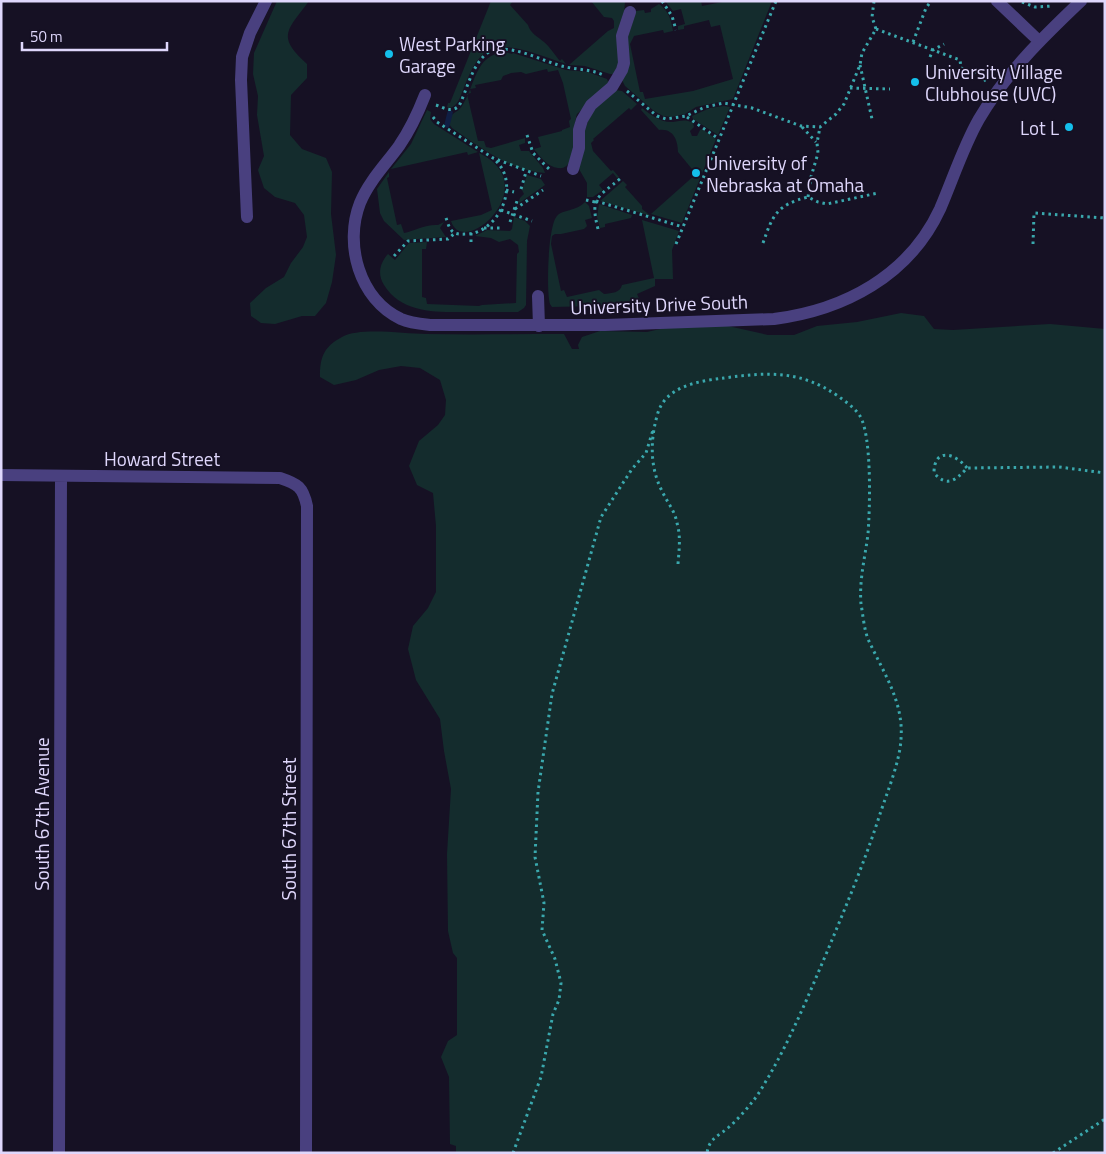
<svg xmlns="http://www.w3.org/2000/svg" width="1106" height="1154" viewBox="0 0 1106 1154" font-family="'Titillium Web',sans-serif">
  <style>
    .green { fill: #142c2d }
    .lines { fill: none; stroke-linecap: round; stroke-linejoin: round }
    .stream { stroke: #101e43; stroke-width: 5.5 }
    .path { stroke: #3aa8ad; stroke-width: 3; stroke-dasharray: 2.5 4; stroke-linecap: butt }
    .pedestrian { stroke: #49407f; stroke-width: 12 }
    .minor { stroke: #49407f; stroke-width: 12 }
    .poi-dot { fill: #14bfeb; stroke: #161124; stroke-width: 2 }
    .labels { text-anchor: middle; dominant-baseline: central; stroke-width: 4; stroke-linejoin: round; paint-order: stroke }
    .poi-label { font-size: 19px; fill: #dfd7fc; stroke: #161124; text-anchor: start }
    .street-label { font-size: 19px; fill: #dfd7fc; stroke: #161124 }
  </style>
  <rect width="100%" height="100%" fill="#161124"/>
  <path class="green" d="M277 1H309C287 31 276 36 307 64V78L291 95 290 135 302 149 326 158 332 172 331 214 336 255 332 282 326 303 315 316H302L275 324 261 323 251 316 250 303 266 288 284 277 291 263 303 247 307 237 304 215 295 203 275 197 264 188 258 170 264 156 257 115 258 96 253 74 254 53Z
    M491 1H513L510 5 528 25C530 33 538 37 544 42 550 47 555 55 560 61L562 59 566 64C545 58 503 37 484 53 474 62 468 77 463 90 460 97 458 106 450 108L447 107 448 103H450Z
    M591 1 625 2 620 60 616 74H610L585 66 569 65 608 31 614 28V21L612 18 604 17Z
    M665 1H701L702 6 727 1H772L733 99 696 107 685 114 671 117 663 116 654 111 625 86 622 80 626 42 636 11 644 10 645 13 651 12V9L659 4C669 11 671 20 673 31L664 33 663 30 634 36 630 44 640 92H643L645 99 693 91 733 79 720 25 711 27 709 20 684 26V29L678 30V26L685 24 681 9 673 11Z
    M505 52 512 54 513 53 566 70 588 72 607 79 609 84 577 114C572 125 580 171 558 168 548 167 540 157 534 149L541 147 538 137 562 131V130L570 127 569 121 571 119 563 83 558 70 548 72 547 69 526 74 521 72 511 73 503 76 501 80 475 85 476 88 470 89 471 93 467 94 478 141H484L486 147 491 148 525 138V143L519 145 521 151H529L543 168 545 173C512 172 478 146 452 128L449 124C451 110 456 115 462 106 476 85 474 55 505 52Z
    M615 90 622 91 637 104 631 110 629 108 593 139 594 140 591 143 593 151 611 171 613 170 619 177 617 178 613 173 599 185 603 190 593 197H587V183L579 169 583 135 591 113Z
    M724 106 730 107 718 135 693 119 692 116 710 108Z
    M642 108C651 115 661 123 673 122 681 121 685 119 693 123L694 127 690 131 692 136H697L700 130 702 129 716 139 682 223 651 214 696 174 678 152C678 140 673 128 659 130L641 110Z
    M427 110 431 112 430 119 434 124 478 152 468 155 467 152 391 169 411 144Z
    M479 153C546 185 463 260 451 221L481 215 492 210Z
    M389 172V177L387 178 397 225 401 224 404 233C414 231 426 224 438 225L444 222 440 228 446 237 404 240 384 221 380 213 377 189Z
    M527 175 541 179 545 185 518 204 520 198 524 194 522 190Z
    M623 181 627 185 625 187 642 206V209L651 216 600 201Z
    M585 202 589 206 592 218 585 220 587 226 584 229 561 234H555L552 236 551 244 561 291 564 290 567 297 599 290 604 294C612 293 620 293 622 285L654 278 642 220 679 231 672 250 673 279H655V286L637 294 642 305 552 307 550 304C546 291 548 225 557 216 563 209 575 212 585 202Z
    M599 204 632 215 631 218 605 224V227L600 228 597 217Z
    M514 217 525 221 530 226 527 241 526 305 524 308 518 312C501 312 484 312 467 312 437 312 402 314 384 285 377 274 380 263 388 254L395 260 409 243 427 242 426 249H422V297L426 298 427 304 479 306 482 305 516 303 517 254 519 252 518 245 510 239 499 242 491 238 475 236 487 230 510 231 512 229Z
    M901 313 924 316 934 329 953 330 1050 324 1105 329V1153H456V1146L450 1144 449 1077 441 1057 448 1041 457 1035V958L453 953 448 931 447 854 451 789 444 751 440 719 416 680 408 649 413 626 428 608 436 592V526L433 493 417 485 409 466 419 441 438 425 445 415 446 400 440 380 420 368 401 366 379 370 356 380 334 385 320 377C320 358 323 347 342 337 360 327 404 334 426 334 472 335 518 334 564 334L572 349H579L578 345 582 337 600 331 647 332 682 324 728 326 768 335H794L817 326 857 322Z"/>
  <g class="lines">
    <path class="stream" d="M447 125 450 113"/>
    <path class="path" d="M662 1 672 16 676 30
      M874 1 872 17 876 29
      M1022 2 1035 7 1053 6
      M876 29 960 60 961 68 977 74 986 81
      M913 42 926 8 931 1
      M930 57 933 50 944 44
      M860 65 872 119
      M850 88 890 89
      M627 91 657 116 666 119 686 116 705 107 724 103 752 108 801 126 820 127 836 114 844 104 860 65 862 53 876 29
      M436 105C445 108 451 113 459 106 467 90 471 68 485 55 504 38 544 63 566 67 579 70 590 69 603 75
      M433 117 437 122 493 158 541 176
      M687 117 719 139
      M802 127 816 142
      M527 135 533 153 549 169
      M521 189 526 172
      M506 190 514 192
      M808 197 811 177 818 153 817 143 820 127
      M586 200 595 202
      M596 201 683 227
      M515 209 543 190
      M501 210 532 221
      M446 218C448 223 449 229 453 232 458 235 463 234 469 234 500 230 520 184 496 161
      M510 222 518 198
      M484 228H503
      M598 229C590 197 597 198 621 178
      M471 233V245
      M763 243C773 214 777 205 808 197L818 202 827 204 878 193
      M676 244 776 1
      M1033 244 1034 213 1105 218
      M394 256 408 241 448 239 455 233
      M967 468C955 453 934 447 934 473 947 488 956 480 967 468L1059 467 1105 473
      M678 564C679 550 681 537 677 523 675 511 667 502 662 491 650 468 650 441 657 416 664 386 699 381 724 378 769 372 800 370 838 396 846 402 855 408 860 416 872 436 870 508 868 534 865 558 859 580 861 604 863 615 864 629 868 639 883 672 904 702 901 739 900 761 887 793 880 814 865 861 846 906 827 952 809 994 792 1036 769 1076 764 1084 759 1094 753 1101 746 1110 737 1120 729 1127 719 1136 709 1138 707 1153
      M513 1153 541 1077 553 1014 559 1000 561 983 555 959 542 930 544 903 535 857 538 792 552 694 601 517 632 469 646 453 653 430
      M1053 1153 1105 1119"/>
    <path class="pedestrian" d="M573 169 579 148V130L582 120 591 105 612 87 622 70 624 63 622 36 630 12
      M538 296 539 326"/>
    <path class="minor" d="M997 1 1039 41
      M425 95C418 113 410 130 399 146 386 164 369 181 360 203 344 244 359 299 401 319 410 323 421 324 430 325H605L774 319C844 310 909 276 940 209 953 179 963 147 979 119 1006 73 1043 37 1081 1
      M247 217 241 80 242 57 250 33 266 1
      M1 475 280 478C298 484 303 487 307 506L306 1153
      M59 1153 61 476"/>
  </g>
  <g class="poi-dot">
    <circle cx="389" cy="54" r="5"/>
    <circle cx="915" cy="82" r="5"/>
    <circle cx="1069" cy="127" r="5"/>
    <circle cx="696" cy="173" r="5"/>
  </g>
  <g class="labels">
    <g class="poi-label">
      <text x="399" y="43">West Parking<tspan x="399" dy="22">Garage</tspan></text>
      <text x="925" y="71">University Village<tspan x="925" dy="22">Clubhouse (UVC)</tspan></text>
      <text x="1059" y="127" text-anchor="end">Lot L</text>
      <text x="706" y="162">University of<tspan x="706" dy="22">Nebraska at Omaha</tspan></text>
    </g>
    <g class="street-label">
      <text transform="translate(659 304) rotate(-2)">University Drive South</text>
      <text x="162" y="458">Howard Street</text>
      <text transform="translate(41 814) rotate(-90)">South 67th Avenue</text>
      <text transform="translate(288 829) rotate(-90)">South 67th Street</text>
    </g>
  </g>
  <rect width="1106" height="1154" fill="none" stroke="#dfd7fc" stroke-width="5"/>
  <path d="M22 42v8h145v-8" fill="none" stroke="#dfd7fc" stroke-width="2.5"/>
  <text x="30" y="42" font-size="15" fill="#dfd7fc" stroke="#161124" stroke-width="4" paint-order="stroke">50 m</text>
</svg>
